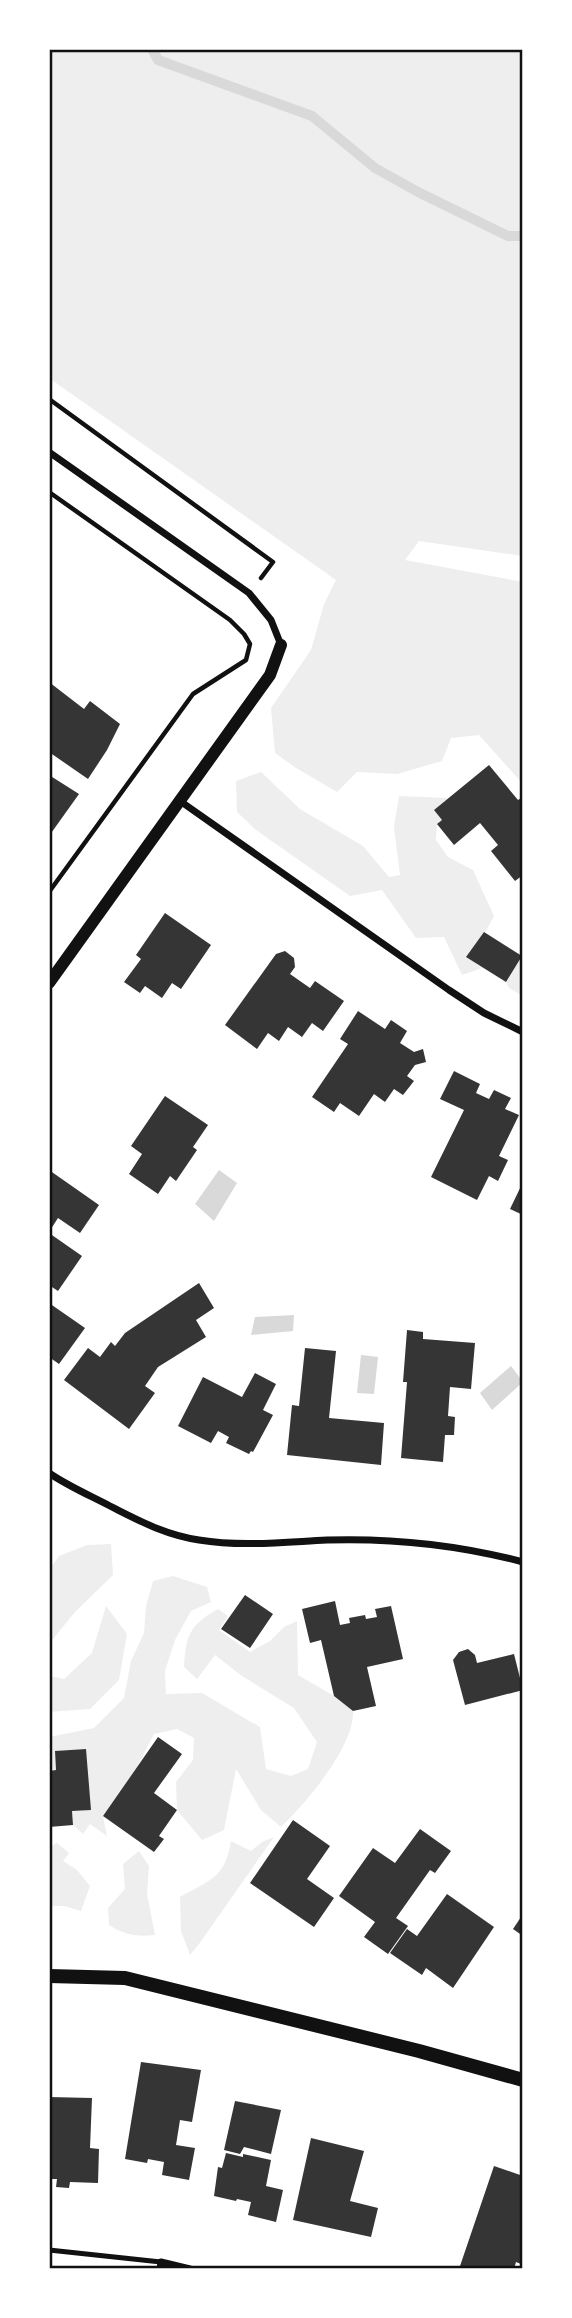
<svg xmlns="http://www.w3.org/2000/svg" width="572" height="2318" viewBox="0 0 572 2318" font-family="'PT Sans Narrow',sans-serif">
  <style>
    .green { fill: #eee }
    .water { fill: #d9d9d9 }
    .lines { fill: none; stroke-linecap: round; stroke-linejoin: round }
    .stream { stroke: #d9d9d9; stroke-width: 10 }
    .building { fill: #353535 }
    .path { stroke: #111; stroke-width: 4.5 }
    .service { stroke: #111; stroke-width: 5 }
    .minor { stroke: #111; stroke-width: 7 }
    .tertiary { stroke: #111; stroke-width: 12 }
    .secondary { stroke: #111; stroke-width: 14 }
    .neatline { fill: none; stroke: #111; stroke-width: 2.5 }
  </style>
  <rect width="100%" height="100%" fill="#fff"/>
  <path class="green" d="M49 49H523V556L419 541 405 560 523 582V784L479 735 451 738 442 761 397 774 357 772 337 792 296 768 275 753 271 708 311 650 324 604 336 580 49 378Z
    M261 772 300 809 363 846 389 877 400 875 394 827 399 796 448 798 434 810 442 820 437 824 436 840 448 857 473 870 494 916 487 929 467 957 482 968 462 975 444 937 416 938 382 890 350 896 256 830 237 812 236 781Z
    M523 955V996L509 988 506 982Z
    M111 1544 113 1575 75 1612 49 1644V1570L59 1556 87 1545Z
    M173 1576 207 1587 211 1602 191 1611 175 1640 165 1671 166 1694 202 1693 260 1727 266 1769 291 1776 308 1769 317 1742 294 1708 242 1676 215 1655 197 1679 184 1667C186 1636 189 1625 218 1609L228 1616 219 1630 250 1652 270 1641 284 1627 297 1621 298 1675 334 1696 353 1711C355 1746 306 1803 281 1827L261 1810 236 1769 224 1830 202 1840 177 1810 176 1782 193 1760 194 1738 177 1729 154 1734 137 1767 103 1816 107 1836 90 1824 83 1834 73 1825 72 1811 90 1810 85 1749 55 1751 56 1770 49 1771V1737L94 1728 124 1698 131 1661 144 1633 146 1606 153 1581Z
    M106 1606 127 1634 119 1680 90 1709 49 1712V1676L64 1679 92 1653Z
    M274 1837 199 1944 190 1955 181 1931 180 1897C210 1880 225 1878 231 1841L251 1851 262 1842Z
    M57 1843 69 1853 63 1861 77 1870 90 1886 81 1911 64 1906H49V1847Z
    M139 1851 149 1866 147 1894 155 1935C136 1937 125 1935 109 1925L108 1908 125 1889 123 1864Z"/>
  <path class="water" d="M219 1170 237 1183 214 1221 195 1204Z
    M294 1315 293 1331 251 1335 255 1317Z
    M361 1355 378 1357 374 1394 357 1393Z
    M511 1366 523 1382 492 1410 480 1393Z"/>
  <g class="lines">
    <path class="stream" d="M152 49 158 60 312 116 375 168 418 192 508 236H523"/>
  </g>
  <path class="building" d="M49 682 84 709 90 701 120 724 107 750 88 779 49 752Z
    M489 765 518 800 523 797V875L515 881 491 851 498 845 480 823 454 845 437 824 442 820 434 810Z
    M49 775 79 794 49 836Z
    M165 913 211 945 181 989 172 983 162 998 145 986 140 993 124 982 141 959 136 955Z
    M484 932 522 956 506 982 466 957Z
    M285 951 294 958 295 967 290 974 310 988 315 981 344 1001 323 1031 312 1023 302 1037 288 1027 279 1041 268 1033 257 1049 225 1025 276 954Z
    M358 1011 385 1029 391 1020 407 1031 400 1043 414 1052 423 1049 426 1062 415 1065 407 1076 414 1081 403 1095 394 1089 385 1102 374 1094 359 1116 340 1103 334 1112 312 1097 348 1044 340 1039Z
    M454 1071 480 1084 476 1093 489 1099 494 1090 511 1098 505 1109 519 1115 499 1156 508 1160 498 1181 489 1176 477 1200 431 1177 464 1110 440 1099Z
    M165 1096 208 1125 193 1147 197 1150 176 1181 170 1176 158 1194 129 1174 142 1154 131 1146Z
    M49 1170 99 1205 80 1233 58 1218 49 1232Z
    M523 1182V1215L510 1209Z
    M49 1233 82 1256 58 1291 49 1285Z
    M199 1283 214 1308 196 1320 206 1337 158 1367 145 1386 155 1393 129 1429 64 1380 88 1348 100 1357 111 1342 115 1346 125 1333Z
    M49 1303 85 1328 59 1364 49 1357Z
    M407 1330 423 1332V1339L475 1343 471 1389 450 1387 448 1416 455 1417 454 1435H445L443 1462 401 1458 407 1382H403Z
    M305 1348 336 1351 329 1418 384 1423 381 1465 287 1455 292 1405 299 1406Z
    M255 1373 276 1384 263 1410 273 1415 253 1452 251 1451 249 1454 226 1443 229 1437 218 1431 211 1443 178 1426 203 1377 242 1397Z
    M245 1595 273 1614 250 1648 221 1629Z
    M335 1601 340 1625 350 1623 349 1618 365 1615 366 1619 377 1617 375 1609 391 1606 403 1659 367 1667 376 1706 353 1711 334 1696 321 1640 310 1643 302 1609Z
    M468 1649 475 1655 477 1663 514 1654 523 1690 465 1705 453 1660 459 1652Z
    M158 1737 182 1754 154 1793 177 1810 159 1836 164 1839 154 1852 103 1816Z
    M86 1749 91 1810 72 1811 73 1825 49 1827V1771L56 1770 55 1751Z
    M293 1820 330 1846 307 1879 334 1898 314 1927 250 1883Z
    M420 1829 451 1851 435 1873 430 1870 396 1918 408 1926 388 1954 364 1937 375 1922 339 1896 373 1848 395 1863Z
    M447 1894 494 1927 453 1988 426 1968 422 1975 390 1953 407 1929 417 1936Z
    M523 1914V1936L513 1929Z
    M141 2062 201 2070 192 2122 180 2120 176 2145 195 2148 189 2180 162 2175 164 2162 148 2159 147 2163 125 2159Z
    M49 2097 92 2098 90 2148 99 2149 98 2183 70 2182 69 2188 56 2187 57 2179H49Z
    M235 2101 281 2110 271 2154 244 2147 240 2154 224 2150Z
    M311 2138 364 2151 350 2201 378 2208 371 2237 293 2220Z
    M226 2153 243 2157V2154L271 2160 266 2186 283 2190 276 2222 248 2215 251 2202 237 2199 236 2201 214 2196 218 2167 222 2168Z
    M494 2166 523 2176V2257L521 2264 516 2262 514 2269H459Z"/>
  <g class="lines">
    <path class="path" d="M49 399 273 562 261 578
      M49 492 230 620 244 634 250 644 246 660 193 694 49 892"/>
    <path class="service" d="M49 2250 161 2262"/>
    <path class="minor" d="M49 452 249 593 271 620 281 645
      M180 801 449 990 484 1013 523 1032
      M49 1473C68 1486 89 1495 110 1506 140 1521 165 1535 199 1540 241 1547 285 1542 327 1540 393 1538 459 1545 523 1562
      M160 2269 161 2262 190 2269"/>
    <path class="tertiary" d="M49 983 270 675 281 645"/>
    <path class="secondary" d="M49 1976 125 1978 419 2051 523 2080"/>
  </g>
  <rect width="572" height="2318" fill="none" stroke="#ffffff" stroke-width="102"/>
  <rect x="51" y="51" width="470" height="2216" class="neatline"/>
</svg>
